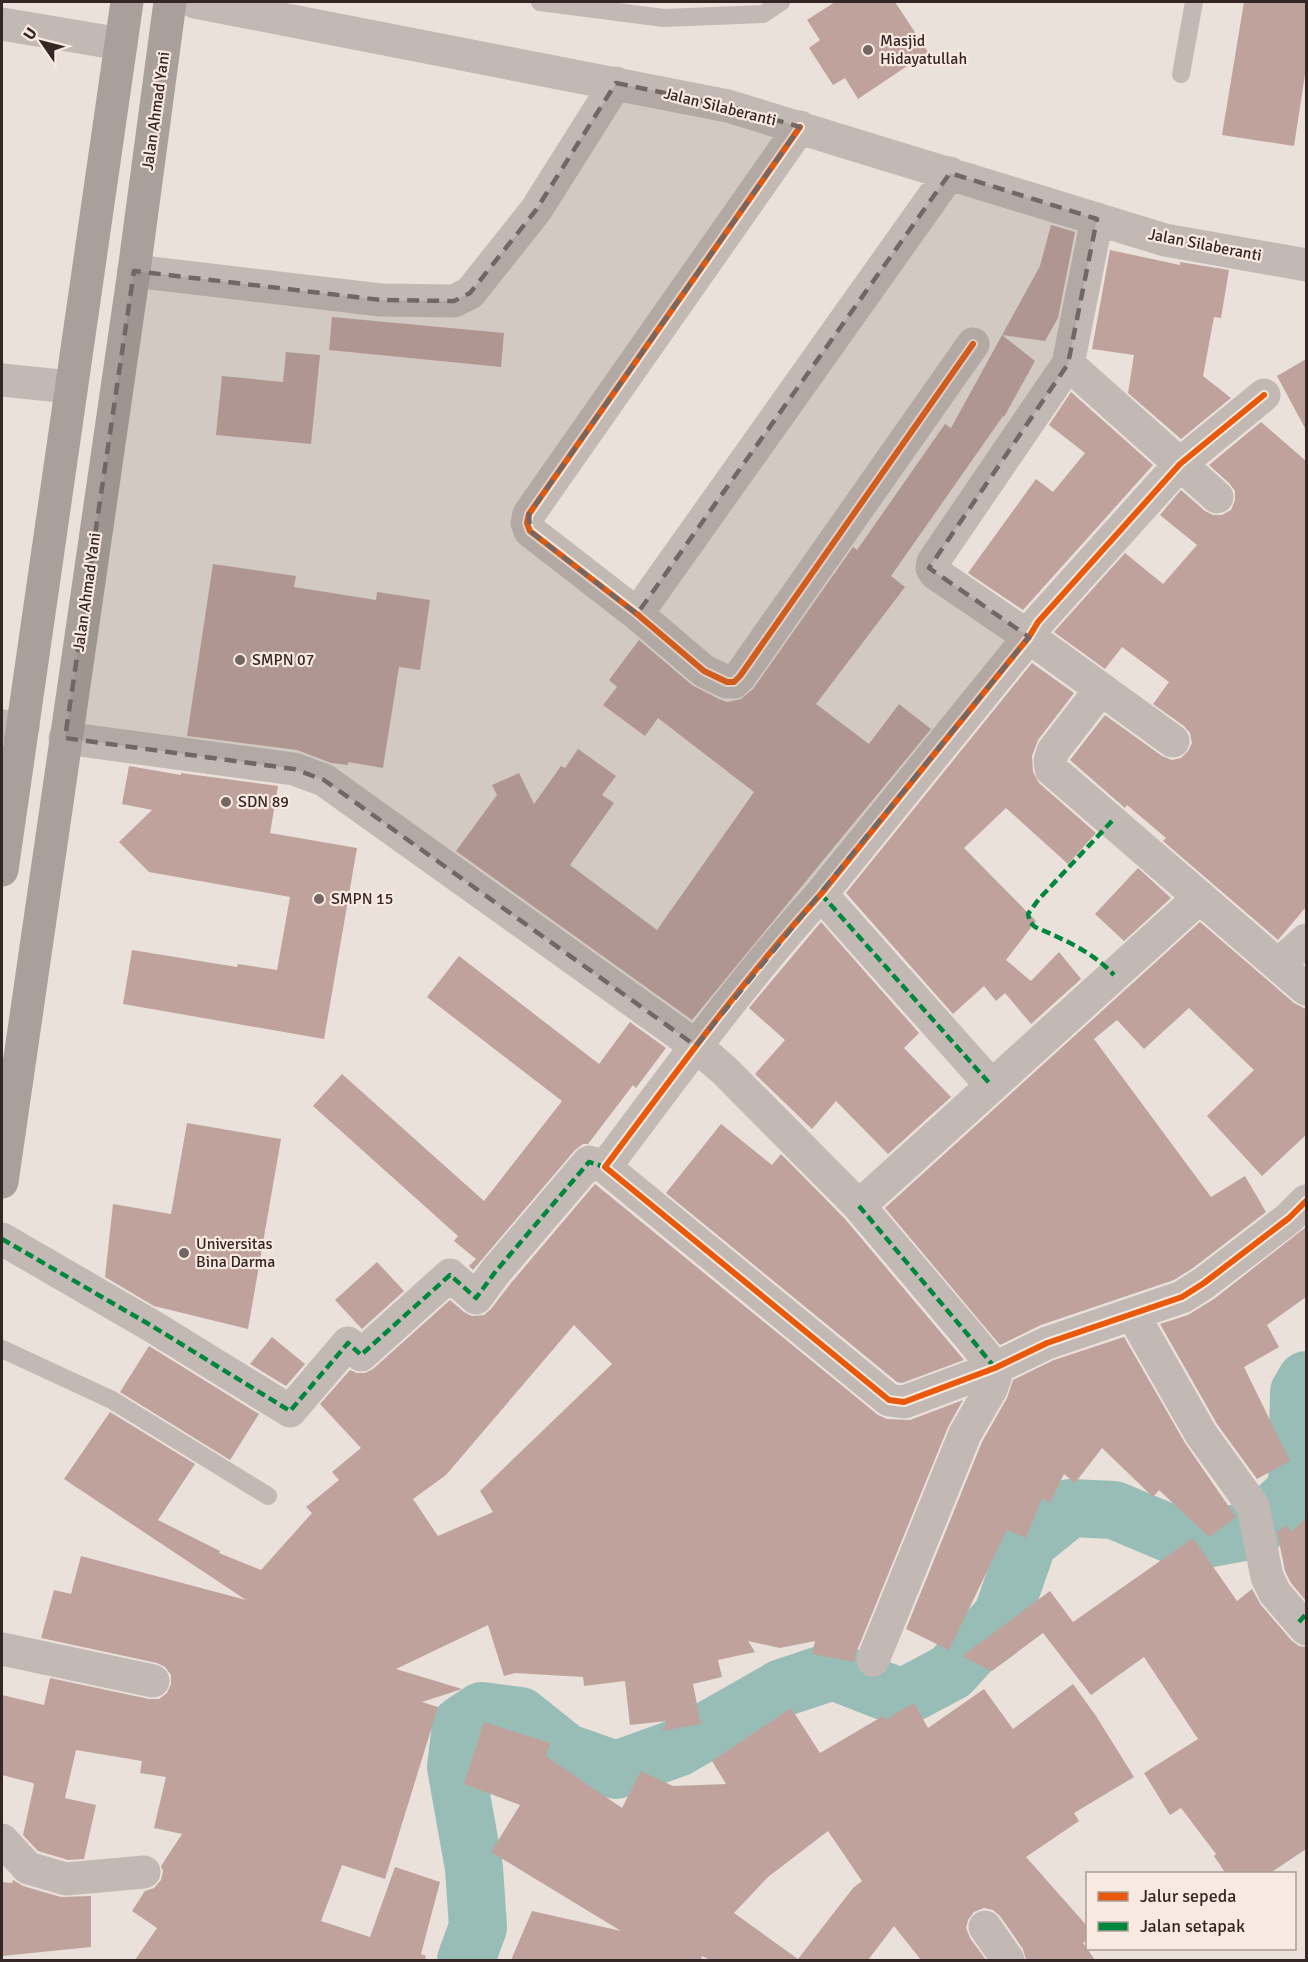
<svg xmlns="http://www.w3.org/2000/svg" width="1308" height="1962" viewBox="0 0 1308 1962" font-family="Signika,sans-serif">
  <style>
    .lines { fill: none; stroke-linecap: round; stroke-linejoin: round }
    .river { stroke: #98bdb7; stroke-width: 58 }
    .building { fill: #bfa29c; fill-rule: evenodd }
    .lane { stroke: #c2b9b5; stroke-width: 18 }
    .street { stroke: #c2b9b5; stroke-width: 33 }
    .highway { stroke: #a9a09b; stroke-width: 33 }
    .quiet { stroke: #00873e; stroke-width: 4.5; stroke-dasharray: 9 4.5; stroke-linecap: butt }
    .cycleway-casing { stroke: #f9eae1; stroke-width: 10 }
    .cycleway { stroke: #e8590c; stroke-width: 6 }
    .marked { fill: #736764; fill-opacity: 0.2; stroke: #736764; stroke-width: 4.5; stroke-dasharray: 12 8; stroke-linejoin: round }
    .poi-dot { fill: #736764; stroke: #f9eae1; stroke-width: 2 }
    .labels { text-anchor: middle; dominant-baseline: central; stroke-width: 4.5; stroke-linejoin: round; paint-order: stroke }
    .poi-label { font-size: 16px; fill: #332624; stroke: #f9eae1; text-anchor: start }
    .street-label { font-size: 16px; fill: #332624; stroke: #f9eae1 }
  </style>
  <rect width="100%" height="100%" fill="#ebe1db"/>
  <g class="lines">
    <path class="river" d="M466 1960 478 1927 474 1868 456 1767 461 1725 482 1711 520 1716 565 1752 616 1770 677 1748 782 1688 833 1671 902 1698 951 1672 1002 1616 1028 1542 1070 1508 1114 1510 1190 1542 1254 1530 1297 1490 1299 1392 1306 1380"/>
  </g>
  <path class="building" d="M835 2H895L928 52 858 99 845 78 833 85 809 48 820 40 807 20Z
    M1244 2H1306V68L1294 146 1222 135Z
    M1051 225 1075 232 1058 318 1045 341 1002 335 1035 361 1004 417 1003 416 891 576 905 587 816 704 869 744 899 704 931 729 692 1020 456 851 497 795 492 785 519 773 534 804 561 766 565 768 578 749 616 776 602 795 614 803 570 865 657 930 754 792 658 718 645 736 603 705 617 687 609 680 639 640 692 685 719 699 727 702 741 699 753 689 853 547 857 550 945 424 951 428 1040 266Z
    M1110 250 1180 265V262L1229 270 1221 318 1214 317 1203 376 1231 398 1181 439 1128 393 1134 355 1092 349Z
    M332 317 504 333 501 367 329 350Z
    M286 352 320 355 311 444 216 435 222 376 283 382Z
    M1306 359V430L1277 376Z
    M1071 392 1153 465 1023 610 968 573 1036 479 1053 492 1085 453 1049 425Z
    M1261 422 1306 461V907L1278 940 1163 841 1166 838 1127 805 1125 808 1070 760 1105 715 1162 756 1172 760 1181 758 1188 751 1192 743 1190 733 1184 726 1153 704 1169 682 1122 647 1105 669 1054 632 1125 553 1163 584 1197 545 1160 515 1181 490 1205 511 1213 515H1222L1231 510 1235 500V491L1229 483 1209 465Z
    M213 564 296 576 294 587 376 600 377 592 430 600 420 670 399 667 383 768 348 762V765L331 763 297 750 187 736Z
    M1032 663 1074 693 1038 740 1032 756 1033 772 1039 783 1096 833 1068 864 1006 808 964 848 1036 921 1006 960 1031 981 1059 952 1081 979 1031 1024 1005 993 996 1001 984 986 953 1014 846 893Z
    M129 766 181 775V773L278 786 270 833 357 848 324 1039 123 1004 132 950 237 967 238 964 277 970 290 897 149 872 119 842 152 810 122 804Z
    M1138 868 1171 898 1124 941 1095 914Z
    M821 922 919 1033 904 1048 951 1097 888 1154 836 1101 812 1129 755 1074 785 1040 749 1008Z
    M1200 922 1294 1003 1306 1009V1135L1262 1176 1207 1116 1254 1070 1189 1008 1144 1049 1117 1020 1094 1039 1211 1197 1245 1176 1266 1212 1193 1268 1174 1280 1041 1325 1000 1345 885 1208Z
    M459 956 599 1064 630 1022 666 1048 636 1088 633 1085 588 1144H583L575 1150 473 1270 469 1266 476 1259 454 1241 458 1236 313 1106 342 1074 484 1201 562 1101 427 997Z
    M187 1123 281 1139 248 1329 154 1306 105 1277 113 1204 171 1214Z
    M721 1124 772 1165 781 1154 845 1219 964 1360 902 1383 897 1382 666 1193Z
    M595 1184 878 1415 887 1419 910 1420 963 1400 948 1427 856 1653 854 1662 812 1654 815 1641 780 1648 748 1641 755 1652 718 1660 722 1677 693 1684 701 1724 662 1731 667 1721 630 1725 625 1681 584 1686 583 1677 515 1673 504 1676 488 1625 396 1669 462 1689 422 1702 438 1707 385 1879 342 1865 321 1921 370 1937 395 1867 440 1882 421 1954 426 1956 425 1960H135L157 1928 132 1911 145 1891 154 1888 161 1880 163 1871 161 1866 182 1834 154 1828 166 1777 140 1773 142 1761 76 1750 65 1798 96 1805 84 1859 68 1860 38 1851 23 1835 34 1785 33 1783 2 1775V1695L44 1705 50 1678 149 1699H159L167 1693 171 1684V1675L165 1667 157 1663 41 1638 54 1590 71 1594 81 1556 246 1600 64 1479 110 1412 195 1464 158 1520 220 1551 219 1553 261 1570 312 1513 306 1507 339 1480 332 1472 361 1448 320 1404 350 1370 357 1373H365L373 1369 450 1300 464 1312 472 1316 484 1315 491 1309 511 1283ZM574 1325 612 1364 480 1491 493 1512 438 1536 413 1499 446 1475Z
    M1306 1227V1297L1267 1325 1279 1347 1244 1367 1290 1461 1257 1479 1217 1424 1160 1324 1188 1315 1214 1299Z
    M377 1262 404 1291 362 1329 335 1300Z
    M272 1337 305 1364 286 1386 250 1364Z
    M1124 1337 1185 1443 1236 1517 1209 1537 1159 1490 1153 1497 1102 1448 1075 1483 1064 1474 1050 1503 1042 1498 1026 1538 1007 1530 949 1650 906 1629 982 1442 1007 1398 1013 1380 1054 1360Z
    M149 1346 259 1414 230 1460 120 1392Z
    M1306 1518V1601L1291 1583 1285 1571 1277 1532 1287 1525 1291 1532Z
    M1193 1538 1237 1601 1252 1589 1261 1605 1292 1641 1299 1646 1306 1647V1849L1269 1874H1226L1214 1856 1216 1854 1181 1808 1170 1815 1144 1773 1198 1739 1144 1657 1091 1695 1043 1633 992 1671 962 1656 1050 1591 1073 1622Z
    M1073 1684 1096 1716 1134 1777 1074 1813 1079 1821 1026 1857 1088 1927V1939L1083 1943 1095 1960H1026L1023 1949 1000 1916 993 1910 984 1908 974 1912 968 1920 966 1928 970 1938 986 1960H921L894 1926 868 1960H710L702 1956 701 1960H511L532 1911 621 1931 491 1852 520 1805 464 1784 484 1722 550 1743 546 1756 622 1808 641 1771 673 1786 726 1784 712 1761 791 1708 820 1753 883 1716 885 1720 914 1703 928 1728 984 1689 1013 1729ZM828 1831 862 1881 853 1888 798 1959 734 1913 768 1877Z
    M13 1880 23 1886 61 1897 91 1896V1947L2 1956V1882L12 1883Z"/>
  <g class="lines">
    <path class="lane" d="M540 2 664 18 763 14 781 2
      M1181 74 1194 2
      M2 1349 112 1400 268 1496"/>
    <path class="street" d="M195 2 728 106 1165 240 1306 265
      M2 24 121 44
      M800 127 529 514 527 523 530 531 637 614 704 671 727 682H734L740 676 973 344
      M1097 219 1068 364 933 562 932 568 935 573 1029 637 1173 741
      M134 271 381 300 454 301 470 293 536 210 616 83
      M1068 364 1217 497
      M2 380 70 387
      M1264 395 1180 464 1038 622 1029 637 821 894C743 980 675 1074 605 1167L889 1400 904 1402 995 1368 1047 1343 1182 1297 1204 1283 1289 1218 1306 1201
      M637 614 950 173
      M1101 689 1053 751 1050 761 1051 769 1306 989
      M2 726 23 727
      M65 738 294 769 324 780 696 1046 724 1070 859 1206 969 1336 995 1368V1378L991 1389 965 1434 873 1660
      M821 894 991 1085
      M1278 965 1306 940
      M859 1206 1200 897
      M2 1239 152 1326 290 1411 348 1343 361 1355 450 1275 476 1298 496 1271 589 1162 605 1167
      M1133 1315 1201 1434 1253 1506 1267 1577 1275 1593 1306 1629
      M2 1649 153 1681
      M2 1840 28 1868 66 1879 144 1872
      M985 1927 1008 1960"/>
    <path class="highway" d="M2 870 127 2
      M2 1182 134 271 170 2"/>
    <path class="quiet" d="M1112 821 1039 899 1028 914 1030 922 1035 927C1063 939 1093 952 1114 975
      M821 894 991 1085
      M859 1206 969 1336 995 1368
      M2 1239 152 1326 290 1411 348 1343 361 1355 450 1275 476 1298 496 1271 589 1162 605 1167
      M1299 1622 1306 1614"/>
    <g class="cycleway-casing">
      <path id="cycleway" d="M800 127 529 514 527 523 530 531 637 614 704 671 727 682H734L740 676 973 344
        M1264 395 1180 464 1038 622 1029 637 821 894C743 980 675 1074 605 1167L889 1400 904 1402 995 1368 1047 1343 1182 1297 1204 1283 1289 1218 1306 1201"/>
    </g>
    <use href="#cycleway" class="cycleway"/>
  </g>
  <path class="marked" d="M616 83 728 106 800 127 529 514 530 531 637 614 950 173 1097 219 1068 364 929 568 1029 637 696 1046 324 780 294 769 65 738 134 271 381 300 454 301 470 293 536 210Z"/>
  <g class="poi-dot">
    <circle cx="868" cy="50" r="6"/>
    <circle cx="240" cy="660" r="6"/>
    <circle cx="226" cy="802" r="6"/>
    <circle cx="319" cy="899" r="6"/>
    <circle cx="184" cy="1253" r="6"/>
  </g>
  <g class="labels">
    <g class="poi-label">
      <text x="880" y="41">Masjid<tspan x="880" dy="18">Hidayatullah</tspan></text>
      <text x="252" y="660">SMPN 07</text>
      <text x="238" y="802">SDN 89</text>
      <text x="331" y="899">SMPN 15</text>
      <text x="196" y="1244">Universitas<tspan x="196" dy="18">Bina Darma</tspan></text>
    </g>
    <g class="street-label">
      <text transform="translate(720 107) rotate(14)">Jalan Silaberanti</text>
      <text transform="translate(156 111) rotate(-82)">Jalan Ahmad Yani</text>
      <text transform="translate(1205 245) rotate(11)">Jalan Silaberanti</text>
      <text transform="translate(87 592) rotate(-82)">Jalan Ahmad Yani</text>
    </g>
  </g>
  <rect width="1308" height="1962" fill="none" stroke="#332624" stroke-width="6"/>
  <rect x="1086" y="1872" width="210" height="78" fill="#f9eae1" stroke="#aa9c95" stroke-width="1.5"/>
  <rect x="1098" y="1892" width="30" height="9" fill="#e8590c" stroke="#aa9c95" stroke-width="1.5"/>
  <text x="1140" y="1902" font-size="18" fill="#332624">Jalur sepeda</text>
  <rect x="1098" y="1922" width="30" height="9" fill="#00873e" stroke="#aa9c95" stroke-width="1.5"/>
  <text x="1140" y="1932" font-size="18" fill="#332624">Jalan setapak</text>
  <g transform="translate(42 42) rotate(305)" stroke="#f9eae1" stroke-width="4.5" paint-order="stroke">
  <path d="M0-4.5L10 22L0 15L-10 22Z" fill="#332624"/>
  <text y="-9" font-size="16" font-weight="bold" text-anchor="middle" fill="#332624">U</text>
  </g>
</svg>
